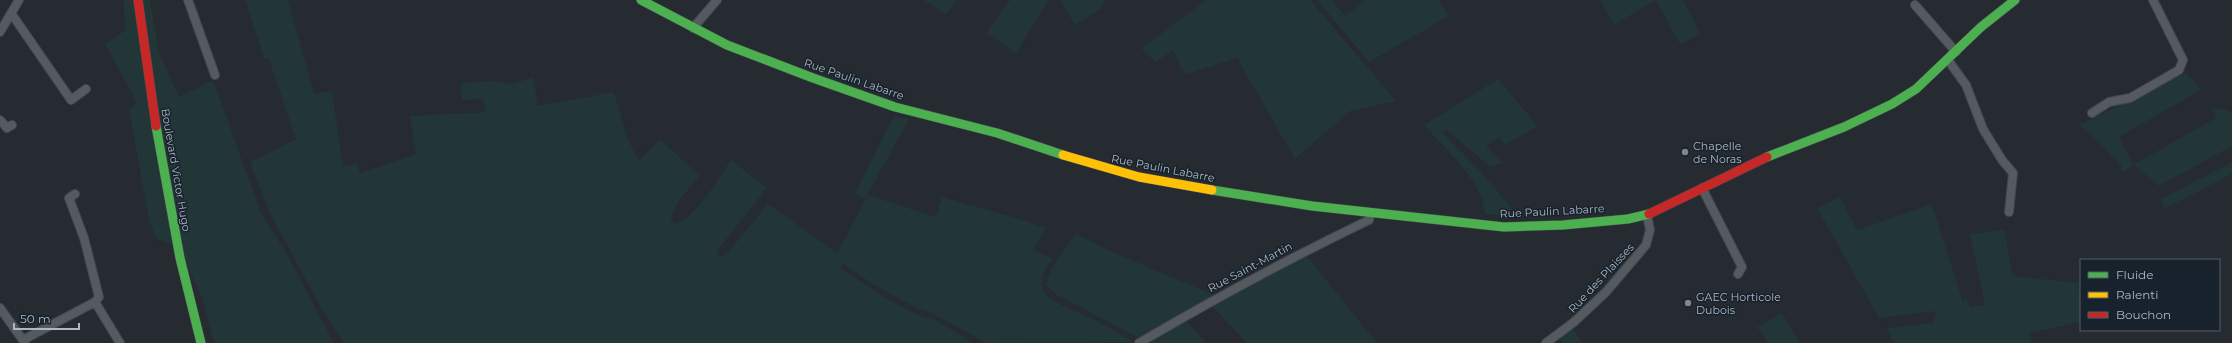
<svg xmlns="http://www.w3.org/2000/svg" width="2232" height="343" viewBox="0 0 2232 343" font-family="Montserrat,sans-serif">
  <style>
    .green { fill: #223537 }
    .lines { fill: none; stroke-linecap: round; stroke-linejoin: round }
    .street-casing { stroke: #42474c; stroke-width: 10 }
    .fast-casing { stroke: #42474c; stroke-width: 10 }
    .slow-casing { stroke: #42474c; stroke-width: 10 }
    .jam-casing { stroke: #42474c; stroke-width: 10 }
    .street { stroke: #545a60; stroke-width: 8 }
    .fast { stroke: #4caf50; stroke-width: 9 }
    .slow { stroke: #ffc107; stroke-width: 9 }
    .jam { stroke: #c62828; stroke-width: 9 }
    .poi-dot { fill: #7d8791; stroke: #18222c; stroke-width: 1.5 }
    .labels { text-anchor: middle; dominant-baseline: central; stroke-width: 3; stroke-linejoin: round; paint-order: stroke }
    .street-label { font-size: 11px; fill: #acb8c4; stroke: #18222c }
    .poi-label { font-size: 11px; fill: #acb8c4; stroke: #18222c; text-anchor: start }
  </style>
  <rect width="100%" height="100%" fill="#252b31"/>
  <path class="green" d="M123 0H150L159 52 179 97 213 80 261 213 288 256 334 343H214L202 297 178 247 157 239 149 221 129 109 137 103 105 44 126 30Z
    M245 0H288L314 94 332 91 343 167 357 163 360 173 416 154 410 116 486 112 483 99 462 100 461 83 492 81 513 84 533 77 538 106 614 92 627 138 639 161 660 139 700 176C689 189 673 204 671 221L676 224C698 215 717 180 731 160L767 188 717 251 720 256 726 255 768 204 837 253 868 195 936 217 942 197 1023 220 1046 228 1033 250 1053 259C1046 268 1038 278 1043 290 1050 304 1085 314 1099 322 1111 328 1122 336 1134 342L986 343 930 312 914 307 873 284 843 264 839 267 891 301 918 315 936 320 973 343H344L320 306 271 215 250 162 296 139 269 59 264 58Z
    M924 0H957L946 15Z
    M1010 0H1049L1016 53 986 33Z
    M1060 0H1105L1102 8 1075 25Z
    M1207 0H1310L1396 101 1350 111 1295 159 1237 58 1188 74 1181 69 1174 50 1155 62 1141 48Z
    M1317 0H1332L1345 16 1366 0H1439L1449 16 1369 62Z
    M1600 0H1683L1701 34 1680 44 1656 0 1614 25Z
    M2186 72 2201 90 2119 137 2133 165 2216 118 2212 110 2224 108 2232 113V146L2159 186 2134 165 2122 173 2121 165 2080 125Z
    M1498 79 1538 126 1505 145 1499 137 1486 146 1503 163 1490 167 1446 129 1443 133 1481 172 1519 217 1485 214C1483 180 1445 150 1424 125Z
    M894 116 909 119 865 199 855 193Z
    M2232 162V174L2164 209 2161 199Z
    M1840 197 1857 230 1932 204 1963 302 1966 297 1970 307 1985 305 1970 234 2004 230 2013 276 2078 283 2081 300V322L2030 333 2032 343H1894L1886 328 1933 323 1937 311 1879 318 1817 208Z
    M1076 234 1108 250 1214 295 1150 333 1140 338 1135 336 1057 295 1046 285C1050 266 1065 249 1076 234Z
    M1306 255 1377 343H1247L1211 305Z
    M1782 313 1800 343H1767L1757 327Z
    M1185 320 1206 343H1147Z
    M1573 329 1583 343H1563L1560 338Z"/>
  <g class="lines">
    <g class="street-casing">
      <path id="street" d="M188 0 215 75
        M1915 5 1956 52
        M11 13 71 100 86 89
        M693 28 717 0
        M0 32 19 0
        M1948 60 1966 85 1983 129 2002 160 2013 173 2009 212
        M2092 113 2109 102 2130 98 2179 70 2183 60 2153 0
        M0 120 7 128 12 125
        M1702 188 1742 267 1738 274
        M95 302 120 343
        M0 308 25 343
        M23 340 95 302 99 297 84 238 69 198 75 194
        M1139 343C1214 299 1290 258 1369 220L1370 213
        M1546 343 1574 322 1606 292 1646 245 1650 230 1647 215"/>
    </g>
    <g class="fast-casing">
      <path id="fast" d="M641 0 727 45 813 78 895 107 997 133 1063 155
        M156 126 180 258 201 343
        M1767 157 1844 127 1892 104 1916 89 1981 27 2015 0
        M1212 190 1312 206 1504 227 1563 225 1628 219 1649 214"/>
    </g>
    <g class="slow-casing">
      <path id="slow" d="M1063 155 1139 177 1212 190"/>
    </g>
    <g class="jam-casing">
      <path id="jam" d="M138 0 156 126
        M1649 214 1767 157"/>
    </g>
    <use href="#street" class="street"/>
    <use href="#fast" class="fast"/>
    <use href="#slow" class="slow"/>
    <use href="#jam" class="jam"/>
  </g>
  <g class="poi-dot">
    <circle cx="1685" cy="152" r="4"/>
    <circle cx="1688" cy="303" r="4"/>
  </g>
  <g class="labels">
    <g class="street-label">
      <text transform="translate(854 79) rotate(19)">Rue Paulin Labarre</text>
      <text transform="translate(1163 168) rotate(11)">Rue Paulin Labarre</text>
      <text transform="translate(176 170) rotate(80)">Boulevard Victor Hugo</text>
      <text transform="translate(1552 211) rotate(-3)">Rue Paulin Labarre</text>
      <text transform="translate(1250 267) rotate(-28)">Rue Saint-Martin</text>
      <text transform="translate(1601 278) rotate(-47)">Rue des Plaisses</text>
    </g>
    <g class="poi-label">
      <text x="1693" y="146">Chapelle<tspan x="1693" dy="13">de Noras</tspan></text>
      <text x="1696" y="297">GAEC Horticole<tspan x="1696" dy="13">Dubois</tspan></text>
    </g>
  </g>
  <rect x="2080" y="259" width="140" height="72" fill="#18222c" stroke="#535e69"/>
  <rect x="2088" y="272" width="20" height="6" fill="#4caf50" stroke="#535e69"/>
  <text x="2116" y="279" font-size="12" fill="#acb8c4">Fluide</text>
  <rect x="2088" y="292" width="20" height="6" fill="#ffc107" stroke="#535e69"/>
  <text x="2116" y="299" font-size="12" fill="#acb8c4">Ralenti</text>
  <rect x="2088" y="312" width="20" height="6" fill="#c62828" stroke="#535e69"/>
  <text x="2116" y="319" font-size="12" fill="#acb8c4">Bouchon</text>
  <path d="M14 323v6h65v-6" fill="none" stroke="#acb8c4" stroke-width="2"/>
  <text x="20" y="323" font-size="12" fill="#acb8c4" stroke="#18222c" stroke-width="3" paint-order="stroke">50 m</text>
</svg>
